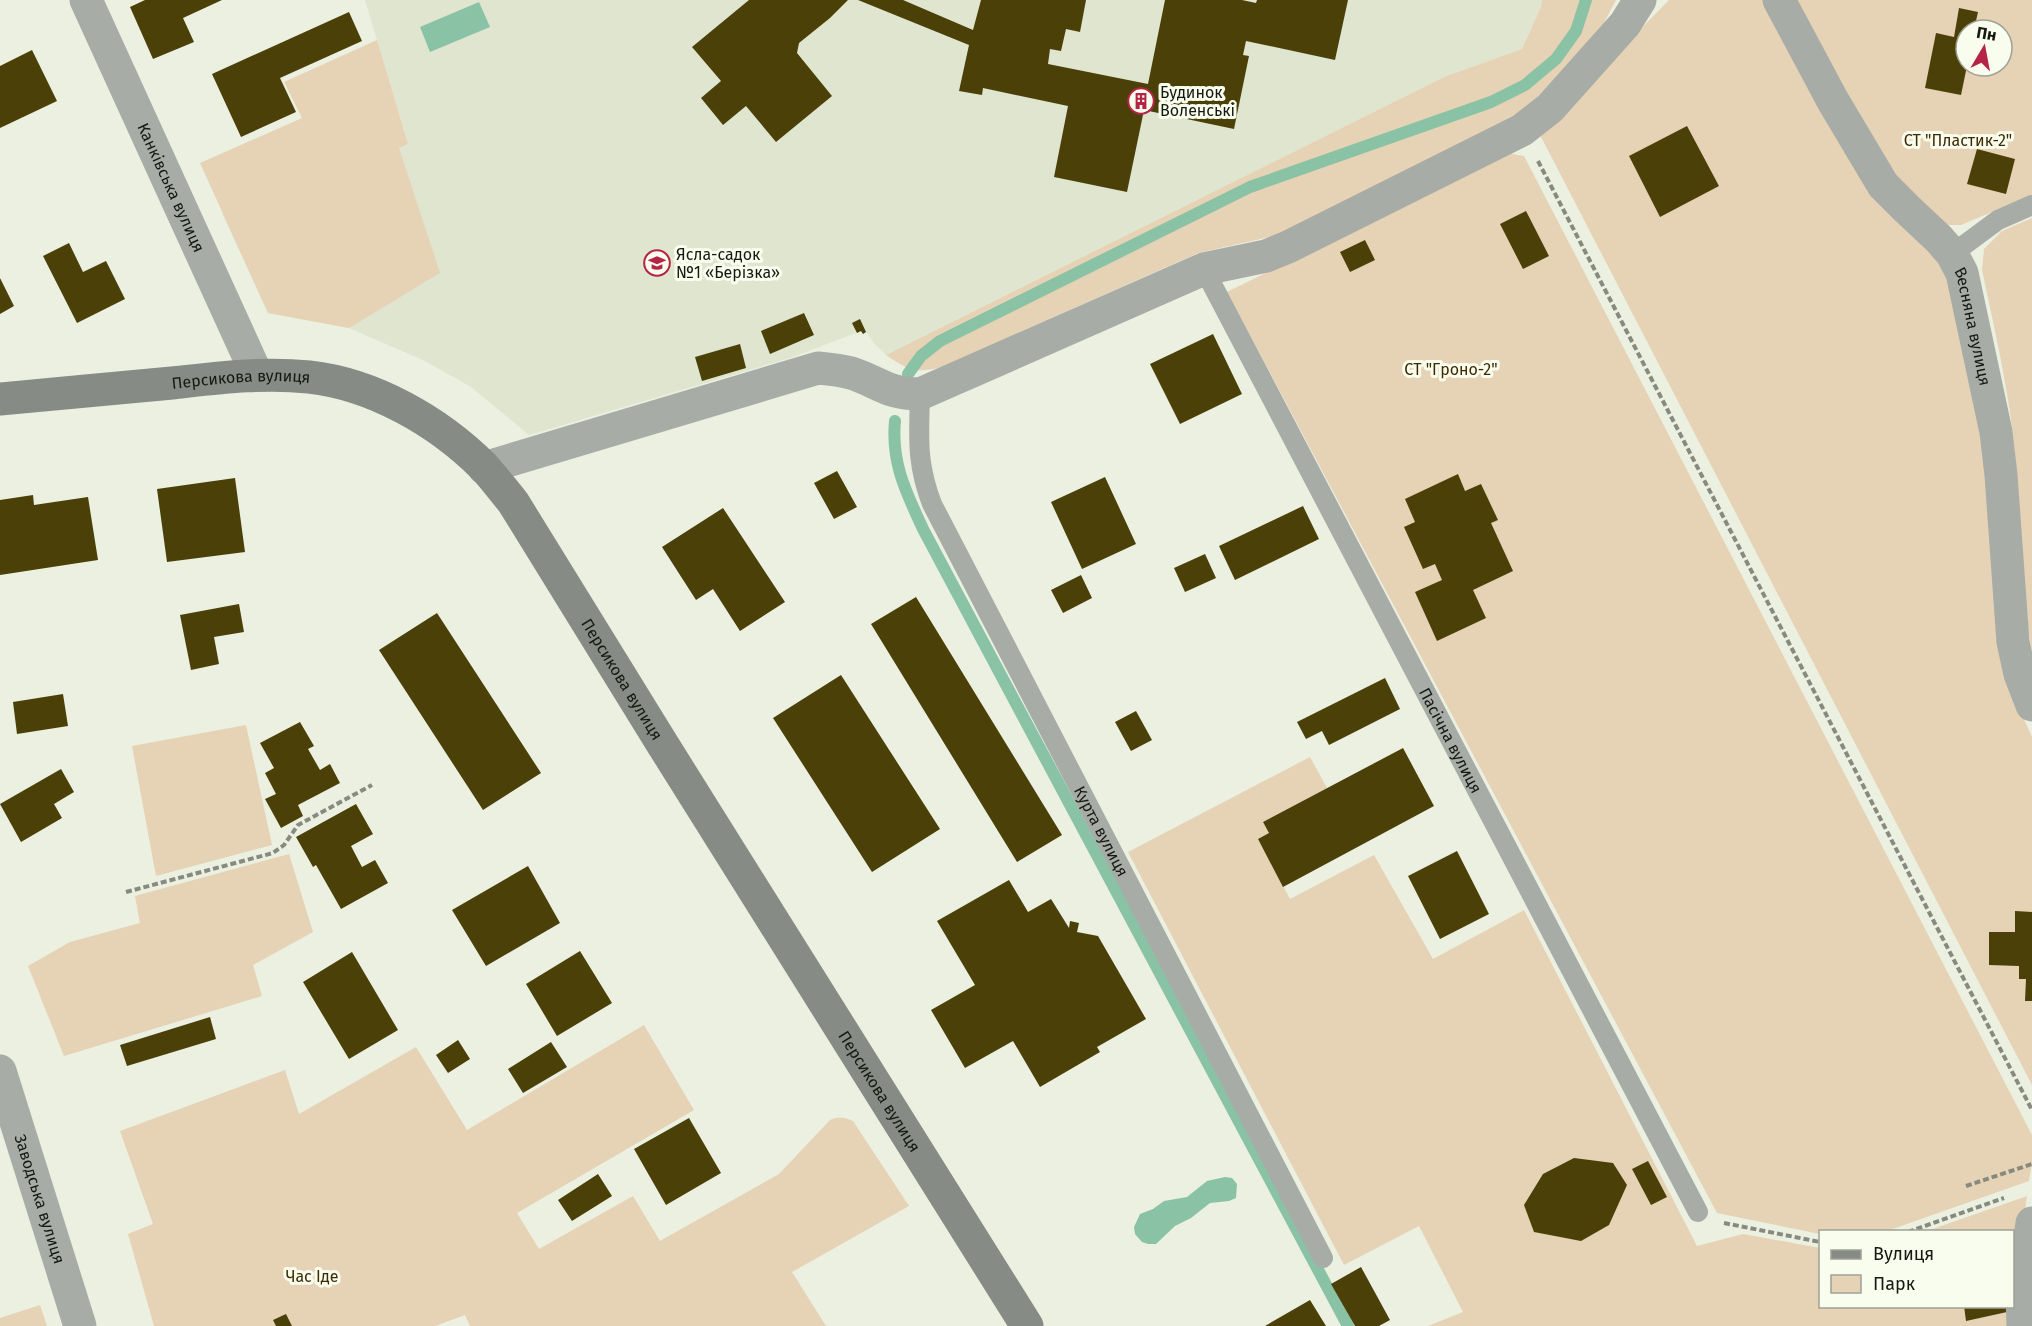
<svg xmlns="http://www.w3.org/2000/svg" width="2032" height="1326" viewBox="0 0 2032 1326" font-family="'Fira Sans',sans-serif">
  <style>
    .built { fill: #dfe5cf }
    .green { fill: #e6d2b4; fill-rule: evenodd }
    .water { fill: #8ac2a6 }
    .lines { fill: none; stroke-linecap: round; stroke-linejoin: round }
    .stream { stroke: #8ac2a6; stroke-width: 12 }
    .building { fill: #4a4008 }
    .path { stroke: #878a7f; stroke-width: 4; stroke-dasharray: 6 3; stroke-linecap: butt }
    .lane { stroke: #a8aca7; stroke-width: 20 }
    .street { stroke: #a8aca7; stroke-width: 33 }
    .secondary { stroke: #868c85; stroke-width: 33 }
    .labels { text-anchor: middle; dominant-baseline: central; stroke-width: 6; stroke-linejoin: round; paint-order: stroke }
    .poi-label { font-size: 16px; fill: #161812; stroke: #f9fdee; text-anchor: start }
    .park-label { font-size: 16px; fill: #3f2901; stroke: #f9fdee }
    .street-label { font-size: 16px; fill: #161812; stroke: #f9fdee }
  </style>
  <rect width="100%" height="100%" fill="#ebf0e1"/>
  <path class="built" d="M365 0H1542L1541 7 1522 49 1444 77 886 355 873 342 866 332 863 334 861 331 790 358 529 435 471 387 425 361 349 328 268 313 222 213 408 144Z"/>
  <path class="green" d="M1542 0H1616L1604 23 1532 109 1290 231C1259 241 1227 245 1196 254L941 367C917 374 906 369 886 355L1444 77 1522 49 1541 7Z
    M1669 0H1766L1944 260 1983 412 2015 699 2032 737V1085L1539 133Z
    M1792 0H2032V195L1961 225H1948L1930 215 1899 186ZM1966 30H2002V66H1966Z
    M377 40 408 144 399 148 440 273 349 328 268 313 200 163 302 118 284 82Z
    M1507 153 1524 156 2032 1135V1163L2029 1181 1887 1231 1820 1232V1234L1717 1213 1227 292Z
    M2032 218V653C2021 587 2022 520 2015 453 2009 391 1995 331 1982 270L1984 249 2002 231Z
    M246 725 272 845 156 876 132 746Z
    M1310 757 1327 788 1263 822 1269 833 1258 839 1290 899 1374 855 1433 959 1524 910 1697 1246 1743 1234 1820 1248V1306H2012V1232L1927 1231 2027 1196 2013 1295 2014 1326H1428L1463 1312 1419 1226 1344 1265 1128 852Z
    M289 854 313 932 253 965 262 996 64 1056 28 966 70 942 140 923 135 896Z
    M644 1025 694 1110 517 1213 539 1249 633 1196 660 1241 779 1174 830 1120C839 1116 844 1117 853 1121L909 1206 792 1272 826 1326H470L465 1315 435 1326H154L128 1234 153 1224 120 1131 285 1070 299 1114 416 1047 467 1130Z
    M40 1305 47 1326H0V1318Z"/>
  <path class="water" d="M479 2 490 27 430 52 420 27Z
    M1225 1177 1232 1178 1237 1184 1236 1198 1229 1201 1210 1203 1191 1218 1175 1226 1156 1244H1148L1142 1242 1135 1234 1134 1227 1140 1214 1153 1209 1164 1201 1187 1197 1207 1181Z"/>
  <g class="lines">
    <path class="stream" d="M908 374 921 356 940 341 1250 187 1491 102 1525 85 1556 59 1576 31 1586 0
      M895 421C891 463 906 492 923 529L1348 1326"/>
  </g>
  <path class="building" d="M145 0H222L183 18 194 42 153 59 130 7Z
    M749 0H848L830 18 799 43 797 53 832 96 776 142 746 106 723 125 701 98 721 81 692 47Z
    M858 0H903L973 30 981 0H1086L1080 32 1066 29 1061 51 1050 49 1048 64 1148 84 1165 0H1242L1256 3 1257 0H1348L1335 60 1246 41 1243 55 1249 56 1234 129 1144 110 1127 192 1054 177 1068 106 983 88 982 95 959 91 969 45Z
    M1959 8 1978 12 1974 30H1966L1967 66 1961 95 1925 88 1936 33 1954 37Z
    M349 12 362 41 280 78 296 112 241 137 212 74Z
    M32 50 57 101 0 128V66Z
    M1687 126 1719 186 1660 217 1629 156Z
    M1977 149 2015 159 2006 194 1967 184Z
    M1526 211 1549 256 1523 269 1500 224Z
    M1365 240 1375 260 1350 272 1340 252Z
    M69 243 83 272 106 261 125 299 77 323 43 256Z
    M0 278 14 306 0 314Z
    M804 313 814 335 770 354 761 331Z
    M860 319 866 332 863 334 861 331 857 333 852 323Z
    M1213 334 1242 394 1180 424 1150 364Z
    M740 344 746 368 702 381 695 357Z
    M837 471 857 507 834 519 814 483Z
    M1458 474 1465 491 1481 484 1498 520 1491 523 1513 571 1473 590 1486 618 1437 641 1415 592 1442 580 1435 564 1423 569 1404 527 1415 522 1405 499Z
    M1105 477 1136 544 1082 569 1051 502Z
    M235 478 245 552 167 562 157 489Z
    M33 495 34 505 88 497 98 560 0 575V500Z
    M1303 506 1319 539 1235 580 1219 546Z
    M723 508 785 602 740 631 713 589 696 600 662 547Z
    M1205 554 1216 578 1185 592 1174 568Z
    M1081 575 1092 598 1063 613 1051 590Z
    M916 597 1062 835 1017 862 871 624Z
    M239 604 244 632 214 637 219 664 191 670 180 615Z
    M437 613 541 773 483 810 379 650Z
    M841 675 940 829 872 872 773 718Z
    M1385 678 1400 709 1329 745 1322 731 1306 739 1297 722Z
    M63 694 68 726 17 734 13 702Z
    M1136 711 1152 740 1131 751 1115 722Z
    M300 722 314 746 308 749 320 770 330 764 340 783 298 805 303 816 281 828 265 799 276 794 265 773 274 768 260 743Z
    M1403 748 1434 806 1283 887 1258 839 1269 833 1263 822Z
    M61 769 74 792 54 804 62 818 21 842 0 804Z
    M356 804 373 834 351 846 362 867 375 860 388 883 341 909 316 865 313 867 296 837Z
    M1457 851 1489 914 1440 939 1408 876Z
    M528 866 560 923 486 966 452 910Z
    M1009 880 1028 912 1051 899 1069 928 1070 921 1079 923 1077 932 1098 936 1146 1019 1097 1047 1100 1052 1040 1087 1013 1041 965 1068 931 1010 975 985 937 921Z
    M2015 911 2032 912V1001H2025L2026 979H2019V966L1989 965V932H2015Z
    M580 951 612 1003 557 1036 526 984Z
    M352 952 398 1030 349 1059 303 982Z
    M210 1017 216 1039 127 1066 120 1045Z
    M458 1040 470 1059 448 1073 436 1055Z
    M551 1042 567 1067 523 1093 508 1069Z
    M689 1118 721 1173 666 1205 634 1149Z
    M1574 1158 1613 1163 1627 1185 1609 1225 1581 1241 1534 1232 1524 1205 1543 1174Z
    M1648 1161 1667 1197 1651 1205 1632 1169Z
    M598 1174 612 1196 572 1221 558 1200Z
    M1361 1267 1390 1320 1379 1326H1355L1331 1284Z
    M1310 1300 1326 1326H1265Z
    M1964 1306H2006L2007 1312 1966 1321Z
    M286 1314 292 1326H276L273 1320Z"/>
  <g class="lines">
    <path class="path" d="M1538 161 2032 1110
      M126 892 273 853 284 845 298 825 372 785
      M1966 1186 2032 1164
      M1724 1223 1820 1242
      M1908 1232 2004 1198"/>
    <g class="lane">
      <path d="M1952 254 1998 220 2032 205"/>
      <path id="s1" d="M1204 269 1698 1212"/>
      <path id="s2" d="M920 394C919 437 916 462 932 504L1323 1258"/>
    </g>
    <g class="street">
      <path id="s3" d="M86 0 257 375"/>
      <path id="s4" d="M1779 0 1833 101 1883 185 1907 209 1939 239 1952 254 1962 273 1996 432 2001 475 2013 642 2020 674 2032 705"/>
      <path d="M484 468 818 368C829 369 840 370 851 373 879 382 887 394 920 394L1204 269 1266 256 1288 247 1522 130 1550 108 1625 24 1640 0"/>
      <path id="s5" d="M0 1071 80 1326"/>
      <path d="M2023 1326 2022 1295 2032 1223"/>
    </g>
    <path class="secondary" id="s6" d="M0 399C57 394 115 388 172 383 218 378 263 372 309 377 373 384 438 421 484 467 494 478 503 490 513 502L663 745 1027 1326"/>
  </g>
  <defs>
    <g id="building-ring" transform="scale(1.35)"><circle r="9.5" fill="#f9fdee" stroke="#b52347" stroke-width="1.5"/><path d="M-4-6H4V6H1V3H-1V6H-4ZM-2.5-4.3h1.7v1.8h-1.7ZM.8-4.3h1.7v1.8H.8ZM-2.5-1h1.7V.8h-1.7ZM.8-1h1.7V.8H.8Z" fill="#b52347"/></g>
    <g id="school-ring" transform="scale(1.35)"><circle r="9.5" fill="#f9fdee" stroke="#b52347" stroke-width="1.5"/><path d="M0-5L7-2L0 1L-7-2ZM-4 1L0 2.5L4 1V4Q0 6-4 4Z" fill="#b52347"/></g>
  </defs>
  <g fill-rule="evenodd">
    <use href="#building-ring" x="1141" y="101"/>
    <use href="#school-ring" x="657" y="263"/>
  </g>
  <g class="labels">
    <g class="poi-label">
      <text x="1160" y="92">Будинок<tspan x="1160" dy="18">Воленські</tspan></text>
      <text x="676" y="254">Ясла-садок<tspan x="676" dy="18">№1 «Берізка»</tspan></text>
    </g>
    <g class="park-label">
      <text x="1958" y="140">СТ "Пластик-2"</text>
      <text x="1451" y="369">СТ "Гроно-2"</text>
      <text x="312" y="1276">Час Іде</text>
    </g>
    <g class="street-label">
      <text stroke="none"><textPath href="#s3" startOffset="206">Канківська вулиця</textPath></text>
      <text stroke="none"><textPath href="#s4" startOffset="386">Весняна вулиця</textPath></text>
      <text stroke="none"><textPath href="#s6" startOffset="242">Персикова вулиця</textPath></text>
      <text stroke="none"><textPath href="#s6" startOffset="764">Персикова вулиця</textPath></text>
      <text stroke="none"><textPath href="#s1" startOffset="532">Пасічна вулиця</textPath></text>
      <text stroke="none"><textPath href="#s2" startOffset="480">Курта вулиця</textPath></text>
      <text stroke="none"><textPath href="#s6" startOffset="1250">Персикова вулиця</textPath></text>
      <text stroke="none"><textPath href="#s5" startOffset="134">Заводська вулиця</textPath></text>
    </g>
  </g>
  <rect x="1819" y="1230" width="195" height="78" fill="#f9fdee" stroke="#9ea196" stroke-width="1.5"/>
  <rect x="1831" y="1250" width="30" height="9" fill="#868c85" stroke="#9ea196" stroke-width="1.5"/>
  <text x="1873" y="1260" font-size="18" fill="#161812">Вулиця</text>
  <rect x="1831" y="1275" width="30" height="18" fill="#e6d2b4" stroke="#9ea196" stroke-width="1.5"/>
  <text x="1873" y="1290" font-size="18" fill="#161812">Парк</text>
  <g transform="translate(1984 48) rotate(10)"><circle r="28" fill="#f9fdee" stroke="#9ea196" stroke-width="1.5"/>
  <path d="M0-4.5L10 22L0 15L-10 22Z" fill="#b52347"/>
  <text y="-9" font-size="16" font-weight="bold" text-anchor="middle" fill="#161812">Пн</text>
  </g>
</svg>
